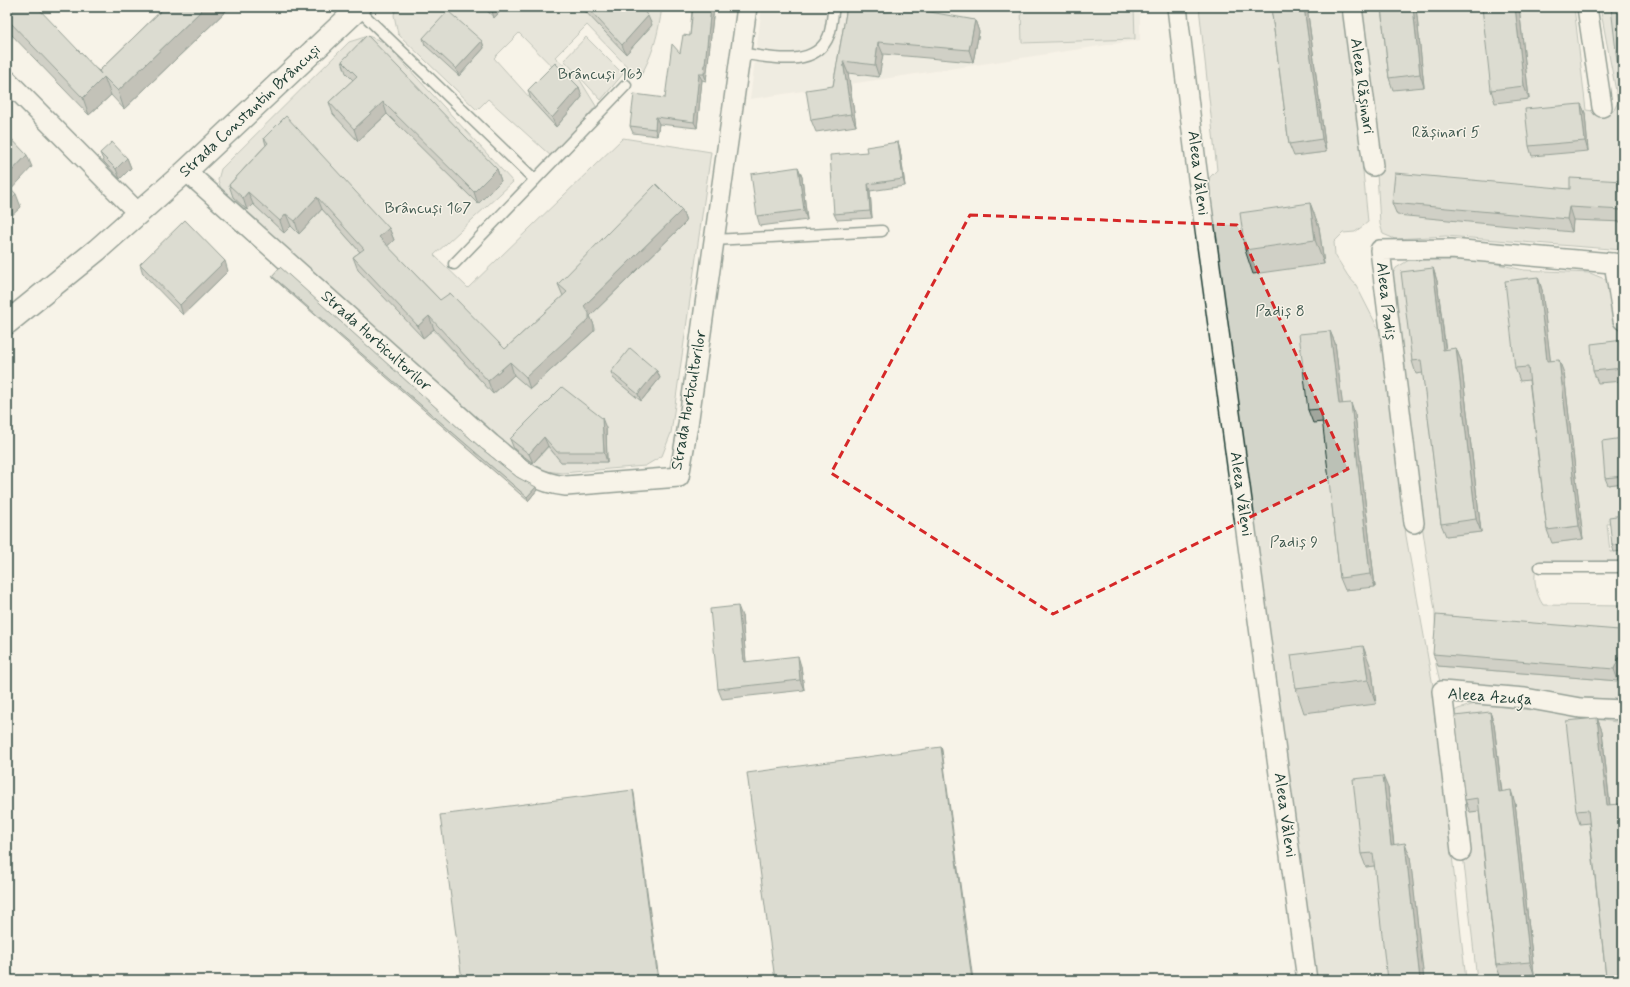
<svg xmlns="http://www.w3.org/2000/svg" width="1630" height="987" viewBox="0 0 1630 987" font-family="Mynerve,sans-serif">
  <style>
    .built { fill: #e5e4d9 }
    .green { fill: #d3d5ca; stroke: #79897f; fill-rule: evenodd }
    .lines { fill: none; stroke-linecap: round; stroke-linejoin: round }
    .lane-casing { stroke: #1f3d34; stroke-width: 13 }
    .street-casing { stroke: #1f3d34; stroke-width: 22 }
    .secondary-casing { stroke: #1f3d34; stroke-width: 25 }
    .lane { stroke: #f7f3e8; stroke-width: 10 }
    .street { stroke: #f7f3e8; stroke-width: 19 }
    .secondary { stroke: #f7f3e8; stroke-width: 22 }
    .wall { fill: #a1a69d; stroke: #1f3d34 }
    .shaded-wall { fill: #83877f; stroke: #1f3d34 }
    .building { fill: #bbc1b6; stroke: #1f3d34 }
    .marked { fill: none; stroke: #d62828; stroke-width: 3; stroke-dasharray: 8 5; stroke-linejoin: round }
    .labels { text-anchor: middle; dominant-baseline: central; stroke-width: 3; stroke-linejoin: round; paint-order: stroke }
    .park-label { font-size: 16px; fill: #435b52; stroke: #f7f3e8 }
    .street-label { font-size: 16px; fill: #1f3d34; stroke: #f7f3e8 }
  </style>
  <rect width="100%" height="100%" fill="#f7f3e8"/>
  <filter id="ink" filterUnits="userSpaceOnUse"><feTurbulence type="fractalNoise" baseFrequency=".025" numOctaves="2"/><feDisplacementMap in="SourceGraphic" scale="8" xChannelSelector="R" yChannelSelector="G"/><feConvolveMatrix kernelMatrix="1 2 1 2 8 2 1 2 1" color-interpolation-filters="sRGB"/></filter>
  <g filter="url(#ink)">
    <path class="built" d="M762 7H1140V40L750 99Z"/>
    <path class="green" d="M396 7H484L494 18 504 7H662C658 36 653 54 639 79L587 25 555 57 580 80 596 106 552 157 488 99 477 110 398 34 394 15ZM519 33 582 97 556 127 494 58Z
      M1021 7H1134L1135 39 1022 43Z
      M1199 7H1274L1294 156 1326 152 1307 7H1347L1368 222 1355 232 1343 233 1334 242 1335 255 1348 276 1356 285 1383 338 1406 536 1433 686 1466 980H1424L1410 856 1395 858 1388 789 1357 792 1366 867 1377 865 1390 980H1312L1205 190 1210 177 1217 170ZM1335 343 1344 417 1355 416 1375 586 1345 590 1326 421 1313 423ZM1371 670 1376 704 1300 679Z
      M1360 7H1574L1586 110 1593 111 1614 110 1618 102 1600 7H1614L1623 87V250L1446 236 1395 239 1383 234 1380 224 1375 139Z
      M368 36 384 42 513 182 434 255 468 288 623 138 711 152 671 433 662 456 645 466 562 473 538 470 499 439 223 195 218 180 221 169 349 42ZM347 73 501 181 478 204ZM269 150 393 240 383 250 445 313 510 362 563 296 588 318 596 329 530 389 514 375 493 393 368 261ZM258 171 299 234 291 226 284 233 253 204ZM566 397 573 427 605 426 607 462H561L548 447 539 457Z
      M586 37 623 74 601 100 564 60Z
      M1409 260H1479L1524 270 1590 273 1607 280 1617 313 1623 352V445L1608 485 1623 483V522L1607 524 1610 552 1623 551V561L1538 562C1532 575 1535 593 1543 605L1623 606V643L1438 666 1618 681 1623 671V700L1476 691 1441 686 1436 665 1435 611 1405 412 1389 281 1396 268ZM1437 281 1447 363 1461 361 1481 532 1446 536 1426 372 1416 373ZM1542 290 1552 374 1583 539 1552 543 1532 379 1520 380Z
      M1475 704 1541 711 1623 723V817L1593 822 1610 980H1477L1449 728 1450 714 1458 709ZM1494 725 1503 805 1515 803 1534 974 1482 811 1470 812Z"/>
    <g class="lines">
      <g class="lane-casing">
        <path id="lane" d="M358 9 535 180
          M740 53C768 57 816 70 829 35 832 26 832 16 834 7
          M714 240 882 231
          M454 264 626 85
          M1540 567H1623"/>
      </g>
      <g class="street-casing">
        <path id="street" d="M1177 7 1196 163 1307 980
          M1352 7 1373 166
          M1587 7 1602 107
          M7 80 139 214
          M186 171 491 444C517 465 531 482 566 486L679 477 688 425 747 7
          M1614 263 1623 320
          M1414 523 1380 250 1451 249 1623 264
          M1461 851 1442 691 1525 698 1580 708 1623 710"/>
      </g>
      <g class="secondary-casing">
        <path id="secondary" d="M7 323 97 250 186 171 360 7"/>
      </g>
      <use href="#lane" class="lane"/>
      <use href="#street" class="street"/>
      <use href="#secondary" class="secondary"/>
    </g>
    <path class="wall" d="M7 7 99 71 165 7H230L124 109 111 95 89 115 7 30Z
      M484 7H504L494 18Z
      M581 7H640L652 25 626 54Z
      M688 7H714L706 81 702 80 697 128 659 124 657 136 633 133 630 126 665 98 680 53 690 36 692 10H689Z
      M847 7 975 20 979 32 973 62 883 54 879 77 848 73 856 126 816 132 811 120 833 86Z
      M1271 7H1307L1326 152 1294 156 1289 144Z
      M1381 7H1416L1424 87 1393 90 1389 78Z
      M1519 7 1529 99 1495 103 1491 90Z
      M1623 7V103L1621 96Z
      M423 38 482 41 484 48 459 76 425 45Z
      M342 61 497 169 501 181 478 204 387 114 358 141 333 114 329 102 353 80 346 73Z
      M579 87 582 97 556 127 531 100 528 90Z
      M1581 104 1585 113 1588 151 1532 156 1529 146Z
      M264 138 389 228 394 240 387 246 440 300 505 349 563 296 558 284 682 210 686 222 590 316 594 325V331L530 389 514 375 493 394 434 329 423 338 358 270 353 257 360 252 322 209 299 234 291 226 284 233 253 204 247 210 233 197 229 185 266 145Z
      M898 142 900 149 905 186 870 191 872 218 837 220 834 214 867 152Z
      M100 153 127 158 131 168 120 179 104 162Z
      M798 167 802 177 807 220 760 226 757 216Z
      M1623 181V222L1573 220 1572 232 1397 215 1392 203 1570 189Z
      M1310 203 1319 227 1324 264 1253 274 1245 250Z
      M140 264 228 271 183 315 143 274Z
      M1433 268 1437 281 1446 350 1456 348 1461 361 1481 532 1446 536 1441 524 1423 373 1416 374 1412 361Z
      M272 276 482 449 517 477 537 490 528 501 274 279Z
      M1538 277 1542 290 1550 361 1564 373 1583 539 1552 543 1547 530 1529 380 1520 381 1515 368Z
      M1330 331 1335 343 1342 404 1355 415 1375 587 1345 590 1340 578 1323 422 1313 423 1308 410Z
      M1623 340V381L1598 383 1593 371Z
      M657 371 660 378 641 401 613 378 611 372Z
      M606 428 607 462H561L548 446 533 463 514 449 510 439Z
      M1623 438V483L1608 485 1605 478Z
      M1623 515V551L1614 552 1612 545Z
      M1623 615V671L1618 681 1438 666 1433 654 1619 630Z
      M742 616 746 662 801 666 804 690 722 699 718 689Z
      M1372 670 1376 704 1304 713 1296 689Z
      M1490 712 1494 724 1502 792 1515 803 1534 974 1501 978 1496 965 1479 811 1470 812 1465 800Z
      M1597 718 1602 731 1610 805 1623 812V980H1608L1606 977 1589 823 1580 824 1576 811Z
      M1388 788 1394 845 1410 856 1374 866 1366 867 1361 854Z"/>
    <path class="shaded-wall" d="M205 7H230L124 109 118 91Z
      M496 7H504L494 18 492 11Z
      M711 7H714L706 81 704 74Z
      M1304 7H1307L1326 152 1322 139Z
      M1413 7H1416L1424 87 1420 74Z
      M1515 7H1519L1529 99 1524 86Z
      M648 16 652 25 626 54 622 45Z
      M975 20 979 32 973 62 969 50Z
      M482 41 484 48 459 76 456 69Z
      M878 42 883 54 879 77 875 65Z
      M843 61 848 73 856 126 851 114Z
      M699 74 702 80 697 128 694 122Z
      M104 77 111 95 89 115 83 98Z
      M579 87 582 97 556 127 552 118Z
      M383 102 387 114 358 141 354 129Z
      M1581 104 1585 113 1588 151 1585 141Z
      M656 117 659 124 657 136 655 129Z
      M898 142 900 149 905 186 903 179Z
      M27 155 32 167 8 193 7 176Z
      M127 158 131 168 120 179 116 169Z
      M798 167 802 177 807 220 804 210Z
      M497 169 501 181 478 204 474 192Z
      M868 184 870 191 872 218 870 211Z
      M248 192 253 204 247 210 243 198Z
      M16 194 21 207 7 220V203Z
      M317 197 322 209 299 234 295 221Z
      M1310 203 1319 227 1324 264 1315 240Z
      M1569 207 1573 220 1572 232 1567 219Z
      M682 210 686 222 590 316 594 325V331L530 389 526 377 584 306Z
      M286 214 291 226 284 233 280 221Z
      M389 228 394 240 383 250 379 237Z
      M225 261 228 271 183 315 180 305Z
      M1433 268 1437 281 1447 363 1443 350Z
      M1538 277 1542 290 1552 374 1547 361Z
      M429 316 434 329 423 338 418 326Z
      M1330 331 1335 343 1344 417 1339 404Z
      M1456 348 1461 361 1481 532 1476 519Z
      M1559 360 1564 373 1583 539 1579 526Z
      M510 362 514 375 493 394 488 381Z
      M657 371 660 378 641 401 638 394Z
      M1351 403 1355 415 1375 587 1370 574Z
      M602 418 606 428 607 462 604 452Z
      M544 437 548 446 533 463 529 454Z
      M536 487 537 490 528 501 527 497Z
      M738 606 742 616 747 672 744 662Z
      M1363 646 1372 670 1376 704 1368 680Z
      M798 656 801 666 804 690 800 680Z
      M1619 657 1623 669V671L1618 681 1614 669Z
      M1490 712 1494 724 1503 805 1499 792Z
      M1597 718 1602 731 1611 818 1607 805Z
      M941 747 942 750 973 980H972Z
      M1383 776 1388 788 1395 858 1391 845Z
      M633 790 634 793 659 980H658Z
      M1511 790 1515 803 1534 974 1530 962Z
      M1620 804 1623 812V829Z
      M1405 843 1410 856 1424 980H1420Z"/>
    <path class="building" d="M7 7H37L101 74 99 71 165 7H205L118 91 104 77 83 98 7 19Z
      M488 7H496L492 11Z
      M587 7H640L648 16 622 45Z
      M693 7H711L704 74H699L694 122 656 117 655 129 630 126 634 94 665 98 672 44 680 53 683 35 690 36Z
      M847 7H902L975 20 969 50 878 42 875 65 843 61 851 114 811 120 806 90 833 86Z
      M1271 7H1304L1322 139 1289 144Z
      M1381 7H1413L1420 74 1389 78Z
      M1482 7H1515L1524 86 1491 90Z
      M1611 7H1623V96H1621Z
      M448 11 482 41 456 69 423 38Z
      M367 35 497 169 474 192 383 102 354 129 329 102 357 76 342 61Z
      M555 63 579 87 552 118 528 90Z
      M1581 104 1585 141 1529 146 1525 109Z
      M286 116 389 228 379 237 440 300 450 293 505 349 567 292 558 284 656 184 682 210 584 306 589 313V319L526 377 510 362 488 381 429 316 418 326 353 257 364 249 317 197 295 221 286 214 280 221 248 192 243 198 229 185 268 143 264 138Z
      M7 134 27 155 7 176Z
      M112 142 127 158 116 169 100 153Z
      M898 142 903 179 868 184 870 211 834 214 830 155 867 152 866 147Z
      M798 167 804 210 757 216 751 174Z
      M1395 173 1570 189V178L1623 181V210L1569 207 1567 219 1392 203Z
      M7 184 16 194 7 203Z
      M1310 203 1315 240 1245 250 1240 213Z
      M185 220 225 261 180 305 140 264Z
      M280 267 482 449 517 477 536 487 527 497 272 276Z
      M1433 268 1443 350 1456 348 1476 519 1441 524 1421 360 1412 361 1401 272Z
      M1538 277 1547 361 1559 360 1579 526 1547 530 1528 367 1515 368 1505 281Z
      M1330 331 1339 404 1351 403 1370 574 1340 578 1321 409 1308 410 1299 334Z
      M1623 340V368L1593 371 1591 344Z
      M630 348 657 371 638 394 611 372Z
      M562 387 602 418 604 452H557L544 437 529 454 510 439Z
      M1623 438V476L1605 478 1602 441Z
      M1623 515V544L1612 545 1609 517Z
      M738 606 744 662 798 656 800 680 718 689 710 609Z
      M1436 615 1619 630 1620 615H1623V658L1619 657 1614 669 1433 654Z
      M1363 646 1368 680 1296 689 1291 655Z
      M1490 712 1499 792 1511 790 1530 962 1496 965 1478 798 1465 800 1455 716Z
      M1597 718 1607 805 1620 804 1623 829V975L1606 977 1588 810 1576 811 1566 721Z
      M941 747 972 980H775L747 773Z
      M1383 776 1391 845 1405 843 1420 980H1387L1373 853 1361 854 1353 779Z
      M633 790 658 980H462L440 815Z"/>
  </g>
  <path d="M0 0H1630V987H0ZM970 215 1237 225 1348 469 1053 614 831 473Z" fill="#f7f3e8" fill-opacity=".55" fill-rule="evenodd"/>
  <path class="marked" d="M970 215 1237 225 1348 469 1053 614 831 473Z"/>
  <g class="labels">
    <g class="park-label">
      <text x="600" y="74">Brâncuși 163</text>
      <text x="1446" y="132">Rășinari 5</text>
      <text x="428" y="208">Brâncuși 167</text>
      <text x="1280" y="311">Padiș 8</text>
      <text x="1294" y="542">Padiș 9</text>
    </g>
    <g class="street-label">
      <text transform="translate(1362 86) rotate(82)">Aleea Rășinari</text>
      <text transform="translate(250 111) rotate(-43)">Strada Constantin Brâncuși</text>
      <text transform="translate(1198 173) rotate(83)">Aleea Văleni</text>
      <text transform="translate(1386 301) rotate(83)">Aleea Padiș</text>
      <text transform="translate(376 341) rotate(42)">Strada Horticultorilor</text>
      <text transform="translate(689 400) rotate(-80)">Strada Horticultorilor</text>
      <text transform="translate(1241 494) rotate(82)">Aleea Văleni</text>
      <text transform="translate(1490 697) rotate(4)">Aleea Azuga</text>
      <text transform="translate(1285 815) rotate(82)">Aleea Văleni</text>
    </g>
  </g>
  <rect width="1630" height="987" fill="none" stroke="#f7f3e8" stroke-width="24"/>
  <rect x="12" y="12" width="1606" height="963" fill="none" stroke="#1f3d34" stroke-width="1.5" filter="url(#ink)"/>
</svg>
